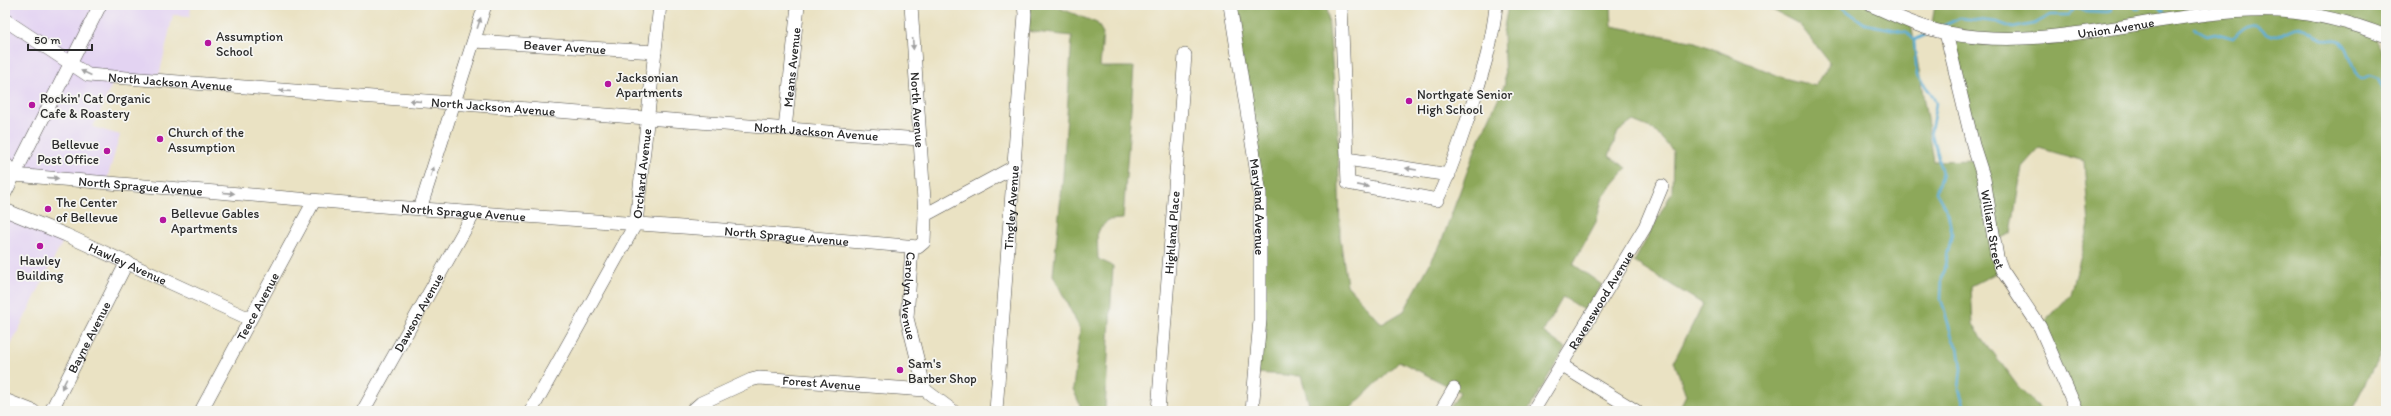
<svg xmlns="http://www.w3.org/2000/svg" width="2391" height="416" viewBox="0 0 2391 416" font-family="Itim,sans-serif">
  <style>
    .built { fill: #e3d3f2 }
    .forest { fill: #8da85a; stroke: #5c6a42 }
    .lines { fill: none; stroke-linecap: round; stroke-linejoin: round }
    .stream { stroke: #58acd4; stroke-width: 2.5 }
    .minor-casing { stroke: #484642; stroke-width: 14 }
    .minor { stroke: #fff; stroke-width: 13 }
    .oneway { fill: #a0a0a0 }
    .poi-dot { fill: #b5179e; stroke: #f6f6f2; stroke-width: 1.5 }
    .labels { text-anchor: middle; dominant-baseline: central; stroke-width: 3.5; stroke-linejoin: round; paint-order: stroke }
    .street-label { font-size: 13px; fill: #2b2b2b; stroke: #f6f6f2 }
    .poi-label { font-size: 13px; fill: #2b2b2b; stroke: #f6f6f2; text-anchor: start }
  </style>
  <rect width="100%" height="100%" fill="#f6f6f2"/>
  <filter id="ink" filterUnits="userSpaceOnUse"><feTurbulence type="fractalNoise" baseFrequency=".025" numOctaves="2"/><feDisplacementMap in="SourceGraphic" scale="8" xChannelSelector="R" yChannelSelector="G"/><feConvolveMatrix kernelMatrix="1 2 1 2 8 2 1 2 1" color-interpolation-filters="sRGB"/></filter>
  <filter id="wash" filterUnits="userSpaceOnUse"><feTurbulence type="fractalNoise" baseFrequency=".012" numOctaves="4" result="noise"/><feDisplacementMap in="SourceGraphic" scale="16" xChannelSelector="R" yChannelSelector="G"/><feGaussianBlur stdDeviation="0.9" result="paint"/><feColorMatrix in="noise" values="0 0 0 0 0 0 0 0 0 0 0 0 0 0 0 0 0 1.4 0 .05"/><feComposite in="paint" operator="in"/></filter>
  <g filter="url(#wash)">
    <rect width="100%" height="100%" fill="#eae2c3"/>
    <path class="built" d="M13 5H191L190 16 173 15 158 81 115 78 93 127 120 135 106 183 14 175 5 193V19Z
      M5 210 66 235 5 357Z"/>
    <path class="forest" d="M1024 5H1052L1097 23 1103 33 1100 67H1134L1123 219 1108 220 1097 232 1098 259 1113 266 1105 411H1078L1080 405 1073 389 1080 329 1053 275 1063 176 1072 36 1024 31Z
      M1230 5H1327L1338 131 1340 237 1347 285 1382 324 1404 311 1441 243 1475 150 1505 83 1503 33 1508 5H1611L1612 26 1696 42 1784 78 1816 86 1830 63 1799 24 1763 5H1871L1911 23 1934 161 1977 160 1946 33 1931 29 1935 5H2386V36L2372 31 2386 60V343L2351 411H2077L2040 327 2071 294 2089 225 2084 161 2039 148 2022 167 2011 233 1993 242 2002 270 1971 286 1973 325 2017 385 2043 411H1678L1686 395 1674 361 1703 304 1634 262 1672 192 1673 151 1653 129 1633 121 1618 132 1609 156 1627 168 1603 196 1596 222 1573 264 1602 285 1585 311 1563 297 1543 332 1565 348 1528 411H1448L1460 392 1399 361 1348 411H1309L1310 408 1301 376 1255 373 1260 193Z"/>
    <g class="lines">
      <path class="stream" d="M1839 5 1865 24 1907 32 1914 40 1926 35
        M2131 5 2137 9 2140 8 2139 5
        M2157 5 2163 12
        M1943 26 1960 18 1997 22 2013 28 2034 24 2051 15H2068L2075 7 2085 11 2107 12 2111 11 2110 5
        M2194 28 2207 35 2215 33 2233 38C2260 8 2260 38 2278 36 2282 35 2286 32 2289 30 2304 22 2312 31 2322 40 2327 41 2333 39 2338 40 2353 45 2350 78 2363 79L2371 75 2377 78 2386 97
        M1914 40 1917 76 1931 93 1936 103 1931 131 1942 173 1936 192 1948 213 1952 234 1942 278 1941 299 1953 340 1958 347 1961 368 1959 389 1966 411"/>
    </g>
  </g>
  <g filter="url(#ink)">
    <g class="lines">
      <g class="minor-casing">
        <g id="minor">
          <path id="s1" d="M911 5 925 215"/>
          <path id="s2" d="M1230 5 1260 193V320L1252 411"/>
          <path d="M1341 5 1348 183 1437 200C1451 171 1460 142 1470 112 1481 77 1493 42 1496 5"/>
          <path id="s3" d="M1871 5C1896 16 1920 28 1947 33 2058 54 2167 7 2278 11 2315 13 2351 22 2386 36"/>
          <path id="s4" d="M5 20 88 75 919 139"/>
          <path id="s5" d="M1946 33 1973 145 1984 179 1997 257 2002 270 2040 327 2077 411"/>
          <path id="s6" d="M474 41 655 52"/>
          <path id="s7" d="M785 129 798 5"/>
          <path d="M1347 159 1449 175"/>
          <path d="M5 163 14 175"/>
          <path id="s8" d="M14 175 394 207 711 229 918 247 924 242 925 215 1014 167"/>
          <path d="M5 193 100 5"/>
          <path d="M420 209 485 5"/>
          <path id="s9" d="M5 210 66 235 250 319"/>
          <path id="s10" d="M912 247 907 318 925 390"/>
          <path d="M1561 365 1636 411"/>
          <path d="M5 400 33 411"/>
          <path id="s11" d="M51 411 127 262"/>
          <path id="s12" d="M201 411 314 201"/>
          <path id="s13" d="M363 411 474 213"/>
          <path id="s14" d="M531 411 636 223 660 5"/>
          <path id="s15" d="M692 411 701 403 751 380 759 378 925 390 953 411"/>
          <path id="s16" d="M996 411 1025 14 1024 5"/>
          <path id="s17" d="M1158 411 1185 55"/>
          <path d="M1441 411 1454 389"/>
          <path id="s18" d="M1533 411 1645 227 1662 186"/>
        </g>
      </g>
      <use href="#minor" class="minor"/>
    </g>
    <defs><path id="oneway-solid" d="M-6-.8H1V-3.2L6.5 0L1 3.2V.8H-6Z"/></defs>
    <g class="oneway">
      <use href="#oneway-solid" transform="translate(479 23) rotate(-72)"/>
      <use href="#oneway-solid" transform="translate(913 44) rotate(86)"/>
      <use href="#oneway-solid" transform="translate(86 73) rotate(-155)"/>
      <use href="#oneway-solid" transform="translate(285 91) rotate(-175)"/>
      <use href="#oneway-solid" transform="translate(415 101) rotate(-175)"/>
      <use href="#oneway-solid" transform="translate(1411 169) rotate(-171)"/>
      <use href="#oneway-solid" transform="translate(432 172) rotate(-72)"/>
      <use href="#oneway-solid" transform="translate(53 178) rotate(5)"/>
      <use href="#oneway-solid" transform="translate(1363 186) rotate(11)"/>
      <use href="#oneway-solid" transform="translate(229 193) rotate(5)"/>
      <use href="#oneway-solid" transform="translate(64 384) rotate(117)"/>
    </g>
  </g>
  <g class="poi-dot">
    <circle cx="208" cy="43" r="4"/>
    <circle cx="608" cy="84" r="4"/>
    <circle cx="1409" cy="101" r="4"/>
    <circle cx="32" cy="105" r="4"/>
    <circle cx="160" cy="139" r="4"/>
    <circle cx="107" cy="151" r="4"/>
    <circle cx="48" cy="209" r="4"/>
    <circle cx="163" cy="220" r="4"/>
    <circle cx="40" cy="246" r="4"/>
    <circle cx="900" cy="370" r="4"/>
  </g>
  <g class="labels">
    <g class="street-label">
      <text stroke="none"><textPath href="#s3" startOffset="251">Union Avenue</textPath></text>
      <text stroke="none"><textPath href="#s6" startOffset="91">Beaver Avenue</textPath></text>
      <text stroke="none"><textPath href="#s7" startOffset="62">Means Avenue</textPath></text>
      <text stroke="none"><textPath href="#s4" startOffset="182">North Jackson Avenue</textPath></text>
      <text stroke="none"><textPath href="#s4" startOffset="506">North Jackson Avenue</textPath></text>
      <text stroke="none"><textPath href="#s1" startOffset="105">North Avenue</textPath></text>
      <text stroke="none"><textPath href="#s4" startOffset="830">North Jackson Avenue</textPath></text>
      <text stroke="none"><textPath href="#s14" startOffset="265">Orchard Avenue</textPath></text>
      <text stroke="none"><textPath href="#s8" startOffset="127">North Sprague Avenue</textPath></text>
      <text stroke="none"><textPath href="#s2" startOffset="204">Maryland Avenue</textPath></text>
      <text stroke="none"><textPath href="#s16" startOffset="204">Tingley Avenue</textPath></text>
      <text stroke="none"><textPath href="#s8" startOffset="451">North Sprague Avenue</textPath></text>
      <text stroke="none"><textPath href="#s5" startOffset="202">William Street</textPath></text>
      <text stroke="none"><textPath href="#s17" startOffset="179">Highland Place</textPath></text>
      <text stroke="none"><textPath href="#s8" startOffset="775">North Sprague Avenue</textPath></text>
      <text stroke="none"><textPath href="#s9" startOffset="134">Hawley Avenue</textPath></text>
      <text stroke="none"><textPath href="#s10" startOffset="49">Carolyn Avenue</textPath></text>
      <text stroke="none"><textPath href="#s18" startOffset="130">Ravenswood Avenue</textPath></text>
      <text stroke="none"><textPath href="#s12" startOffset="119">Teece Avenue</textPath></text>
      <text stroke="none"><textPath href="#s13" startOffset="113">Dawson Avenue</textPath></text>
      <text stroke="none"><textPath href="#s11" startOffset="83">Bayne Avenue</textPath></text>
      <text stroke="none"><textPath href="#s15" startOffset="138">Forest Avenue</textPath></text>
    </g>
    <g class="poi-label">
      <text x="216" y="36">Assumption<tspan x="216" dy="15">School</tspan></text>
      <text x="616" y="77">Jacksonian<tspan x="616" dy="15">Apartments</tspan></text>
      <text x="1417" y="94">Northgate Senior<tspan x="1417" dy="15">High School</tspan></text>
      <text x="40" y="98">Rockin' Cat Organic<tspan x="40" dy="15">Cafe &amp; Roastery</tspan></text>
      <text x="168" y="132">Church of the<tspan x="168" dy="15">Assumption</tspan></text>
      <text x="99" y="144" text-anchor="end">Bellevue<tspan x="99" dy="15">Post Office</tspan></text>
      <text x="56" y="202">The Center<tspan x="56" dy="15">of Bellevue</tspan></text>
      <text x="171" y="213">Bellevue Gables<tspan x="171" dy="15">Apartments</tspan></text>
      <text x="40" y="260" text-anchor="middle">Hawley<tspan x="40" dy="15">Building</tspan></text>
      <text x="908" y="363">Sam's<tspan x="908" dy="15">Barber Shop</tspan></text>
    </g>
  </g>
  <rect width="2391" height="416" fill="none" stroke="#f6f6f2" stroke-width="20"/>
  <path d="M28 44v6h64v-6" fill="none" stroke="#2b2b2b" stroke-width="2"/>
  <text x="34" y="44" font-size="12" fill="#2b2b2b" stroke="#f6f6f2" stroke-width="3" paint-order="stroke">50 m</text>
</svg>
